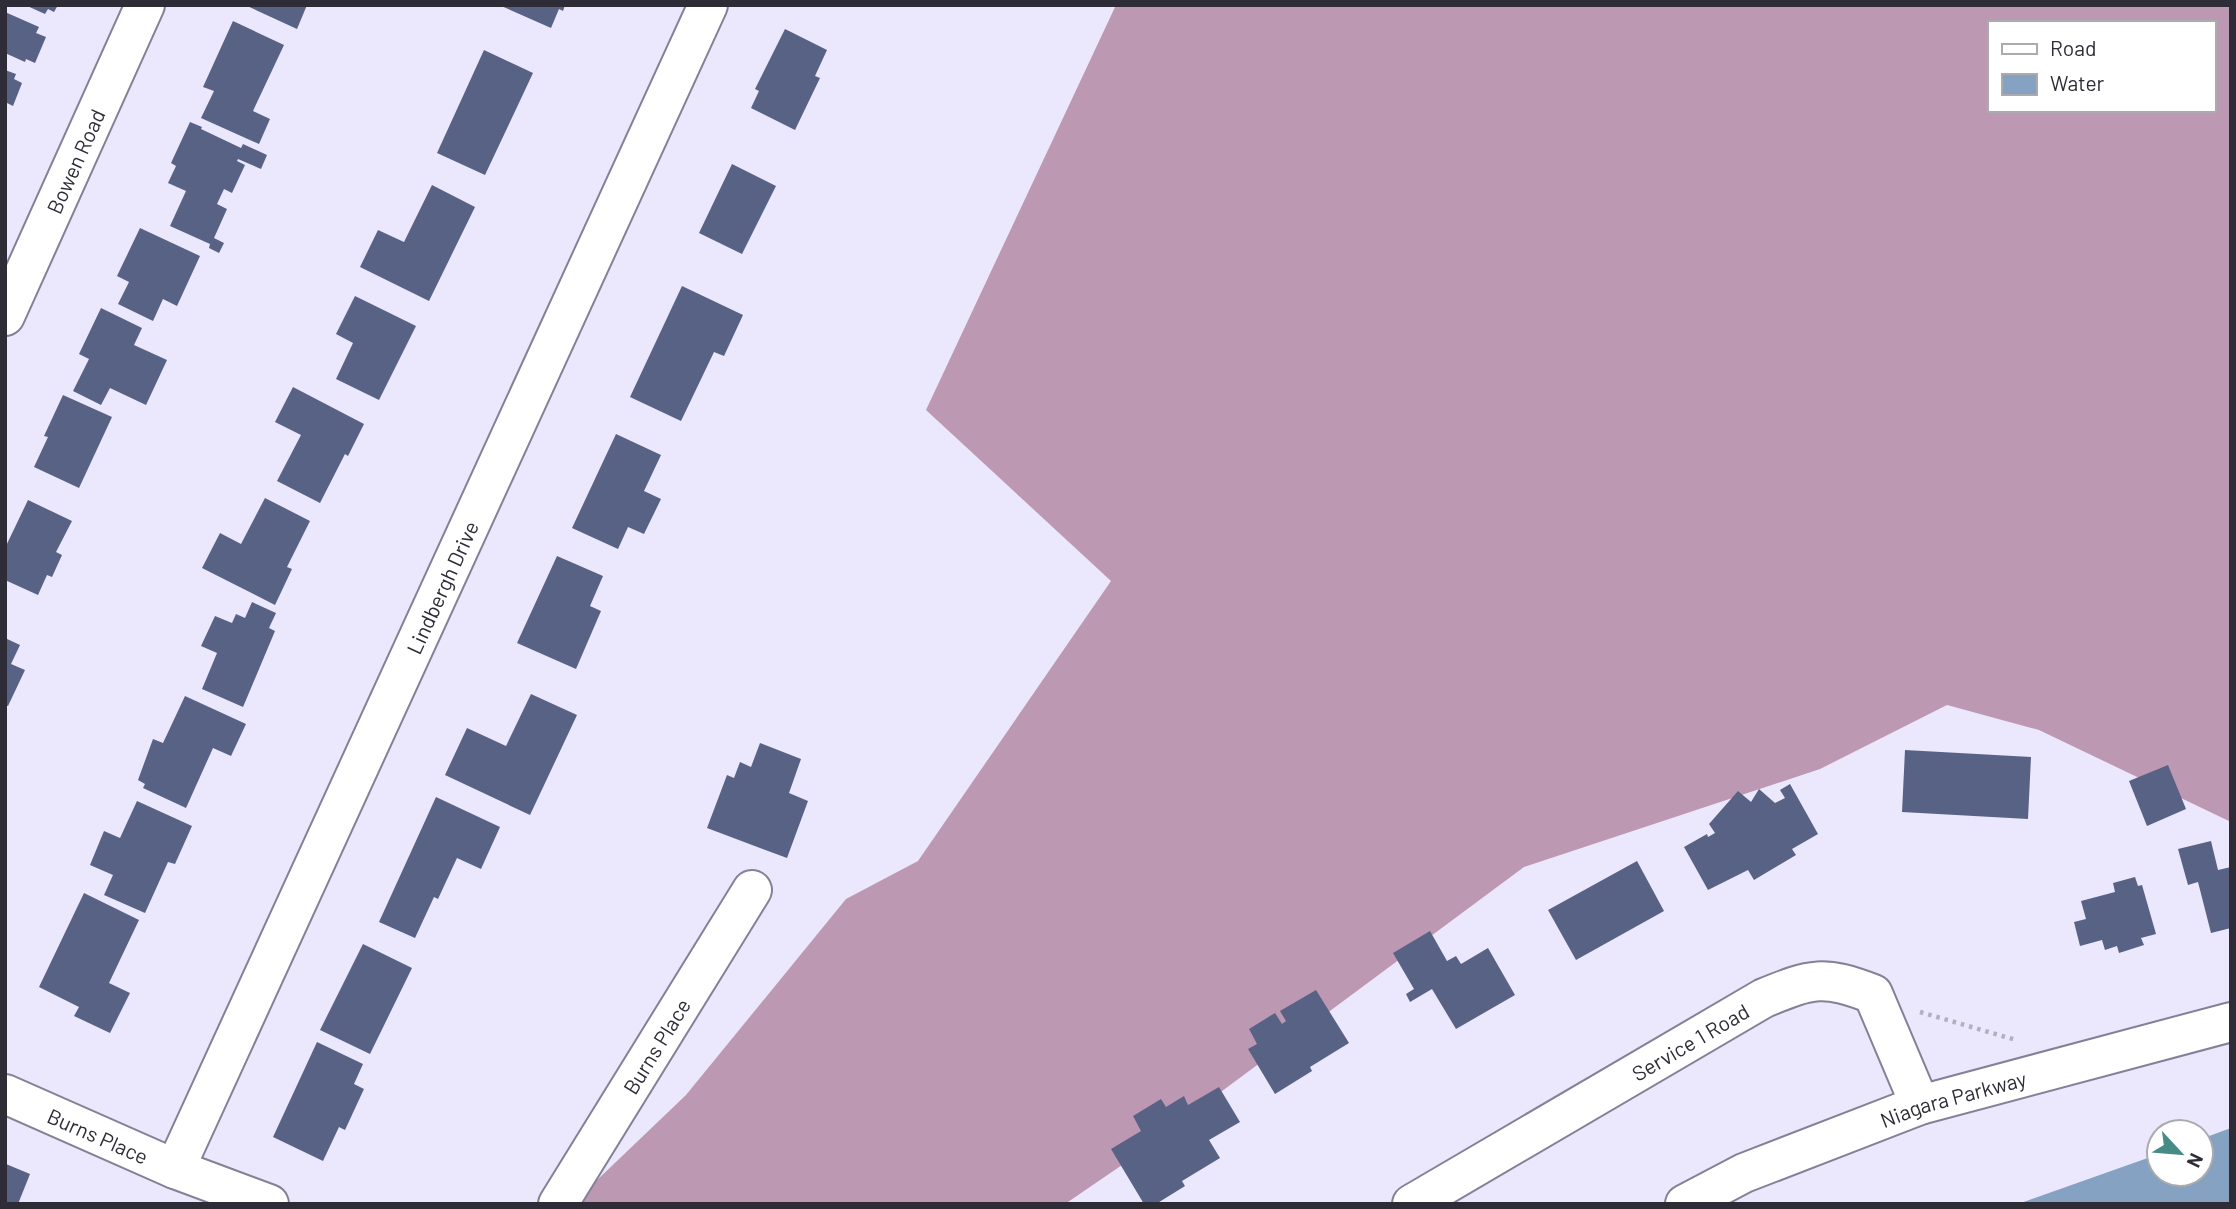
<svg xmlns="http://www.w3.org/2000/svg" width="2236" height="1209" viewBox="0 0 2236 1209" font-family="Barlow,sans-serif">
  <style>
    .forest { fill: #bd98b3; fill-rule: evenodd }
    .water { fill: #85a2c2 }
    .building { fill: #586285 }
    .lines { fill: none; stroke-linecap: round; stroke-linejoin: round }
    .minor-casing { stroke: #848097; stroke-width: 42 }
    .major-casing { stroke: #848097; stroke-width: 42 }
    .path { stroke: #b2afc0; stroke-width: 4.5; stroke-dasharray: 3.5 5; stroke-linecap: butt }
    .minor { stroke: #fff; stroke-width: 38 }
    .major { stroke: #fff; stroke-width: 38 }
    .labels { text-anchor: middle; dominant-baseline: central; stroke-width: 7; stroke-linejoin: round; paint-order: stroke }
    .street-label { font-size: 21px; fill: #2e2c36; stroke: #fff }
  </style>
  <rect width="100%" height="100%" fill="#ebe7fc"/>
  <path class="forest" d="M1116 5H2231V822L2039 730 1947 705 1820 769 1524 867 1125 1163 1065 1204H572L686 1095 846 899 918 861 1111 581 926 410ZM1989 23H2213V110H1989Z"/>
  <path class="water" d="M2231 1128V1204H2018L2159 1154V1174H2201V1139Z"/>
  <path class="building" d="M25 5H58L54 12 48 9 45 14Z
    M245 5H307L297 29Z
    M499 5H565L563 11 559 9 551 28Z
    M5 12 39 27 36 33 46 37 35 63 26 59 25 62 5 53Z
    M233 21 284 45 253 111 270 119 259 144 201 118 214 91 203 87Z
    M785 29 827 50 815 76 820 78 795 130 751 108 759 91 755 89Z
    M484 50 533 73 485 175 437 153Z
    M5 70 16 74 14 79 22 83 13 106 5 102Z
    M190 122 202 127 201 129 241 148 243 144 267 155 261 169 238 159 237 161 245 165 232 193 224 189 217 204 227 209 214 238 224 243 219 253 209 248 210 244 170 226 186 191 168 183 176 166 171 163Z
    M732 164 776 186 742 254 699 233Z
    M432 185 475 207 429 301 360 267 378 230 404 242Z
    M140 228 200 256 177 306 163 299 153 321 118 304 129 282 117 276Z
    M682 286 743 315 724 356 714 352 681 421 630 397Z
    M355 296 416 326 379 400 336 379 353 343 336 334Z
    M101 308 142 328 134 345 167 360 146 405 110 388 101 405 73 391 89 359 79 354Z
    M293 387 364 424 348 456 345 454 320 503 277 481 301 435 275 422Z
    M63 395 112 417 79 488 34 467 48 437 44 436Z
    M616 434 661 455 644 491 661 499 644 534 628 527 618 549 572 528Z
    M265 498 310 521 287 567 292 569 275 605 202 568 220 533 241 544Z
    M28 500 72 521 56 552 62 555 52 577 47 575 38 595 5 580V548Z
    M557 556 603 576 590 606 601 611 576 669 517 643Z
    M252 602 276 613 269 628 275 631 243 707 202 689 217 653 201 646 215 616 232 623 236 614 245 618Z
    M5 638 20 645 11 664 25 670 8 706 5 705Z
    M531 694 577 715 530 815 445 775 467 728 506 746Z
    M185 696 246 724 231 756 213 748 186 808 143 788 145 784 138 780 153 739 163 743Z
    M760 743 801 759 789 793 808 801 787 858 707 828 727 775 734 778 740 762 751 767Z
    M1905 750 2031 757 2028 819 1902 812Z
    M2168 765 2186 809 2147 826 2129 781Z
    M1790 784 1818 834 1792 849 1796 855 1754 880 1748 870 1708 890 1684 847 1707 834 1708 837 1715 833 1709 824 1738 791 1751 802 1759 789 1775 803 1785 798 1780 790Z
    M436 797 500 827 481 869 457 858 438 899 434 897 415 938 379 922Z
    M137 801 192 826 175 864 168 862 145 913 104 895 113 875 90 865 104 831 120 838Z
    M2211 841 2218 870 2231 867V928L2211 933 2198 882 2188 885 2178 849Z
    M1637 861 1664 911 1576 960 1548 910Z
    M2135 877 2138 886 2142 885 2156 934 2141 938 2144 945 2119 953 2117 946 2105 950 2102 940 2080 946 2074 922 2086 919 2081 901 2115 892 2113 883Z
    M84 893 139 920 109 983 130 993 110 1033 74 1016 79 1007 39 987Z
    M1430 931 1447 961 1456 956 1461 964 1488 948 1515 995 1456 1029 1432 989 1410 1002 1406 994 1414 989 1393 953Z
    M363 944 412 968 370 1054 320 1030Z
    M1316 990 1349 1043 1310 1067 1312 1071 1275 1094 1248 1049 1257 1044 1249 1029 1275 1013 1282 1024 1286 1021 1280 1011Z
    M317 1042 363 1064 354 1084 364 1089 345 1130 339 1127 323 1161 273 1137Z
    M1219 1087 1240 1122 1209 1140 1220 1158 1182 1181 1185 1186 1156 1204H1144L1111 1149 1141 1131 1133 1116 1161 1099 1166 1107 1184 1096 1188 1105Z
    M6 1164 30 1174 18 1204H5Z"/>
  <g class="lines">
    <g class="minor-casing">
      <g id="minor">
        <path id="s1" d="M5 316 145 5"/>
        <path id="s2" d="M5 1094 175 1169 269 1204"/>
        <path id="s3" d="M175 1169 708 5"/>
        <path id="s4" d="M558 1204 752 890"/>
        <path id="s5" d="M1412 1204 1764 998C1813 978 1823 975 1873 994L1920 1105"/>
      </g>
    </g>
    <g class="major-casing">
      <g id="major">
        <path id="s6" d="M1685 1204 1744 1173 1920 1105 2231 1022"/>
      </g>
    </g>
    <path class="path" d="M1920 1012 2016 1040"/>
    <use href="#minor" class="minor"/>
    <use href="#major" class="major"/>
  </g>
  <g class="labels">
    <g class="street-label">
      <text stroke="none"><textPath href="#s1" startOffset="170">Bowen Road</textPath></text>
      <text stroke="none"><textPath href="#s3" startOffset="640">Lindbergh Drive</textPath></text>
      <text stroke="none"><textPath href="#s5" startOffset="322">Service 1 Road</textPath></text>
      <text stroke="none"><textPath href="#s4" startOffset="186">Burns Place</textPath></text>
      <text stroke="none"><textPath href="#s6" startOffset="289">Niagara Parkway</textPath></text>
      <text stroke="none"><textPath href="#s2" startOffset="102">Burns Place</textPath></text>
    </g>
  </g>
  <rect width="2236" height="1209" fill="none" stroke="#2e2c36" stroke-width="14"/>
  <rect x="1988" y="21" width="228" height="91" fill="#ffffff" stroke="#ababaf" stroke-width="2"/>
  <rect x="2002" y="44" width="35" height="10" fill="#ffffff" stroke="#ababaf" stroke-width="2"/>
  <text x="2050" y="56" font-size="21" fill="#2e2c36">Road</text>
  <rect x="2002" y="74" width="35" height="21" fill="#85a2c2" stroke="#ababaf" stroke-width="2"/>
  <text x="2050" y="91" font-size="21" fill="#2e2c36">Water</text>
  <g transform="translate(2180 1153) rotate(116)"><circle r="33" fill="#ffffff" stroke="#ababaf" stroke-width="2"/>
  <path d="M0-5L12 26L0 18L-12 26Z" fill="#458c86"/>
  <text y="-10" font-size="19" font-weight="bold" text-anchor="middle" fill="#2e2c36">N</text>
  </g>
</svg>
